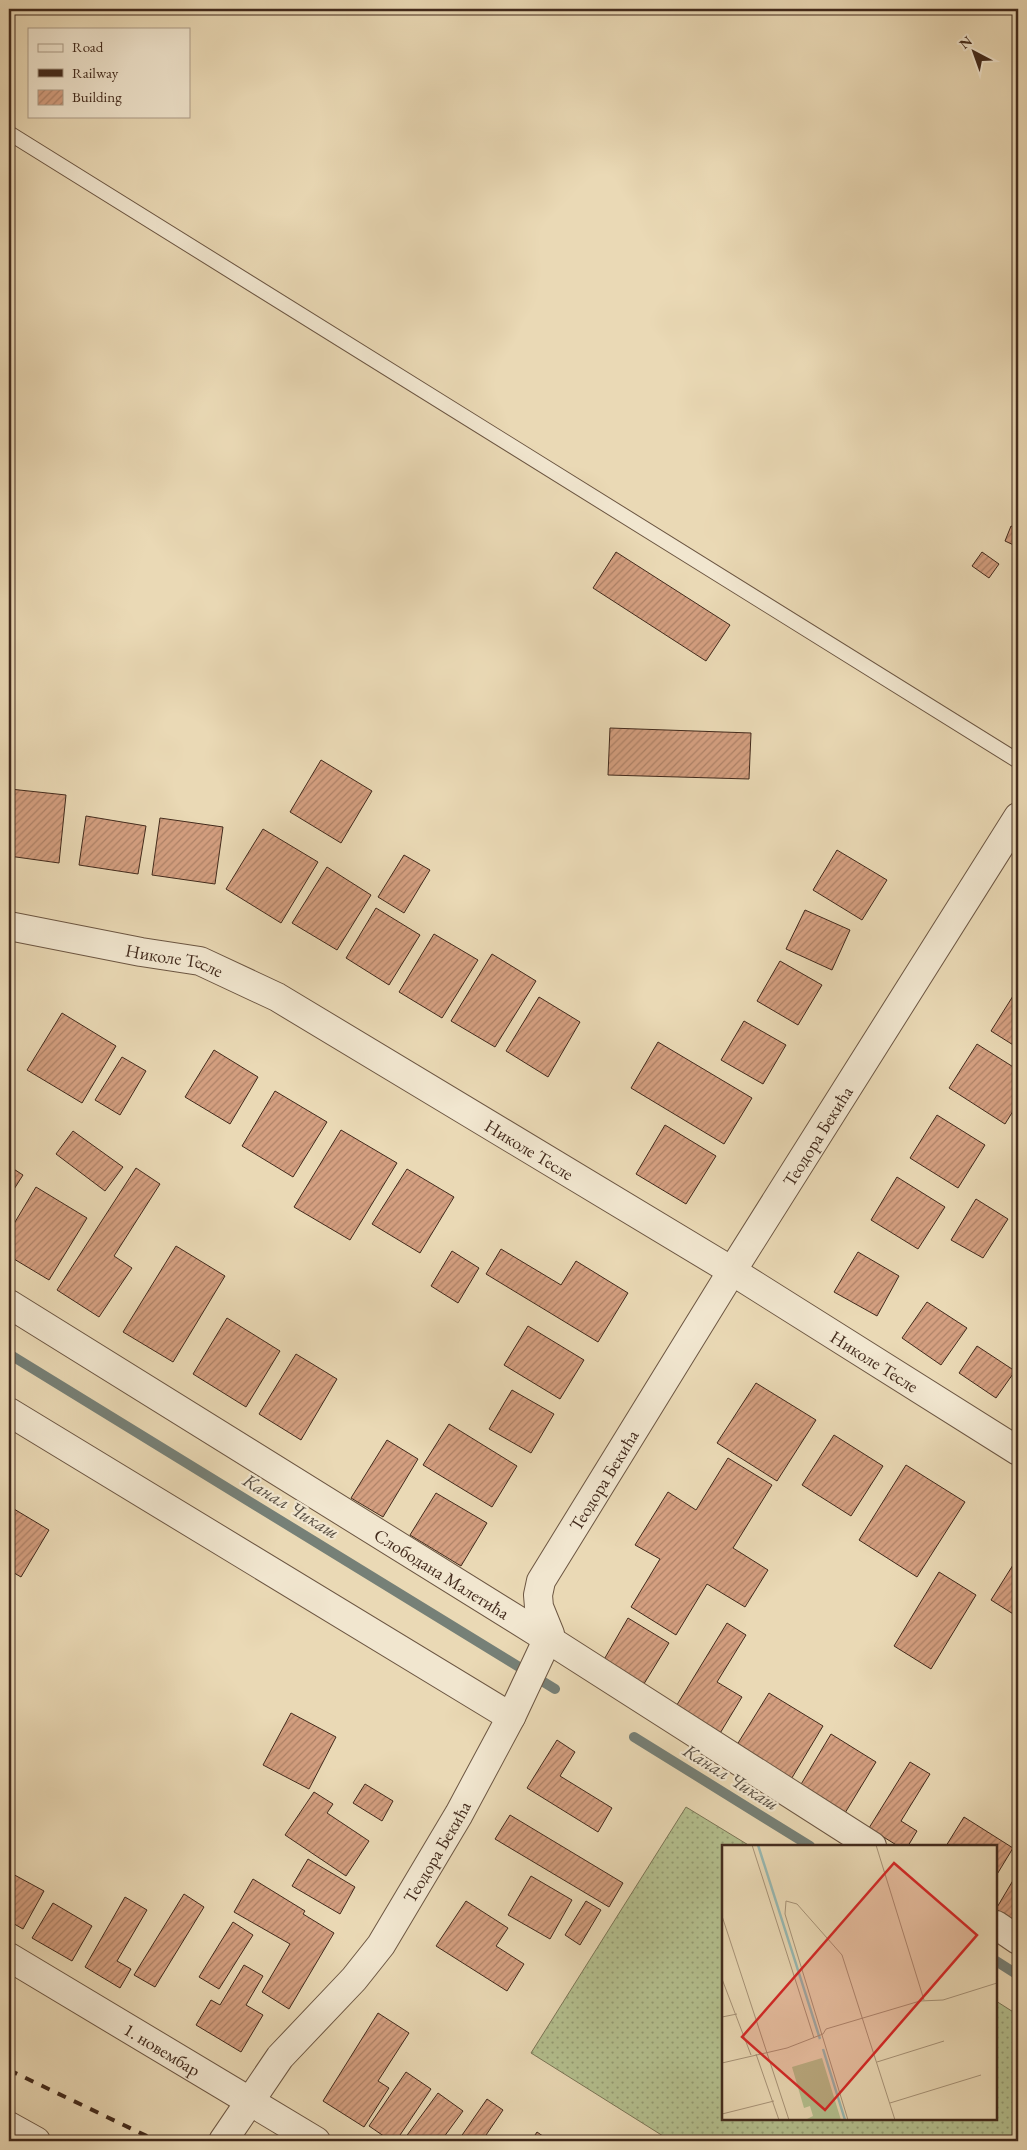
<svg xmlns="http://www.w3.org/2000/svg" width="1027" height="2150" viewBox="0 0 1027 2150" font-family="'EB Garamond',serif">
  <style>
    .garden { fill: url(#garden-dots); stroke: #7b7556 }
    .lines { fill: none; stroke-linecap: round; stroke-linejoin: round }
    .stream { stroke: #768077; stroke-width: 10 }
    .building { fill: url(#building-hatch); stroke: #422a1c }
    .service-casing { stroke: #6c5642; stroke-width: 16 }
    .minor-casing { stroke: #6c5642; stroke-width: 30 }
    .tertiary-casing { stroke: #6c5642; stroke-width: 30 }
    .service { stroke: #f1e6cf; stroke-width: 14 }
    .minor { stroke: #f1e6cf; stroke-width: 28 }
    .tertiary { stroke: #f1e6cf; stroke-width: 28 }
    .rail { stroke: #422a1c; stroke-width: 4; stroke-dasharray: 9 9; stroke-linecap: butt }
    .labels { text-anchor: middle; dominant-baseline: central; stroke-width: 4.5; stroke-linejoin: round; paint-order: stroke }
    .street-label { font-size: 18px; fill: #422a1c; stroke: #f1e6cf }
    .water-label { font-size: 19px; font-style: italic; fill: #584e42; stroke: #f1e6cf }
    .inset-river { fill: none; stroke: #98b9b3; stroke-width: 2.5 }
    .inset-road { fill: none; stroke: #a79378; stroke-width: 1 }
    .view { fill: #d62828; fill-opacity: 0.15; stroke: #d62828; stroke-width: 2.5 }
    .inset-edge { fill: none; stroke: #422a1c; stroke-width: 2.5 }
  </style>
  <defs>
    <pattern id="garden-dots" width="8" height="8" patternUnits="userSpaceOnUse" patternTransform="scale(1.25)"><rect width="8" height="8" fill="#b4c08f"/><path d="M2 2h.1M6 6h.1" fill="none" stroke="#949c74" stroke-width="1.8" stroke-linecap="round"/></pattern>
    <pattern id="building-hatch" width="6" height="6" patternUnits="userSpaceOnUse" patternTransform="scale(1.25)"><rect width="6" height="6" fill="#d49f80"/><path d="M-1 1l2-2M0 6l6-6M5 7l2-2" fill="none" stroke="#ae8268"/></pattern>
  </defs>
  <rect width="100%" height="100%" fill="#ead9b5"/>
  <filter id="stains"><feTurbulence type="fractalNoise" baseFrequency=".004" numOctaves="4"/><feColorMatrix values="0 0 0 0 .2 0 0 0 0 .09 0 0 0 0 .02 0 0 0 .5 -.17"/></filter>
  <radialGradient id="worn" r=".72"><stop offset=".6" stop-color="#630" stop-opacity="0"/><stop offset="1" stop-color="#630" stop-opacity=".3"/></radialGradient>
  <path class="garden" d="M686 1807 750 1846H723V2119H996V2001L1018 2015V2141H671L531 2053Z"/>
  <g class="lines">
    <path class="stream" d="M9 1354 555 1689
      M634 1737 810 1846
      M996 1961 1018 1975"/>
  </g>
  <path class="building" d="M1011 526 1018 529V547L1005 541Z
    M616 552 730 625 706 661 593 588Z
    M982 552 999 564 989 578 972 566Z
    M610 728 751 733 749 779 608 775Z
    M321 760 372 791 341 843 290 812Z
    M10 789 66 795 59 863 9 856Z
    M86 816 146 826 138 874 79 865Z
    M160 818 223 827 215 884 152 875Z
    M263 829 318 862 281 923 226 889Z
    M837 850 887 880 862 920 813 890Z
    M404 855 430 870 404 913 378 897Z
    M327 867 371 895 337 950 292 923Z
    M376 908 420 935 389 985 346 958Z
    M805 910 850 930 832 970 786 949Z
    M434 934 478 960 442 1018 399 992Z
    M492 954 536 981 495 1047 451 1021Z
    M780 961 822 985 798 1025 757 1001Z
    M1018 988V1048L991 1031Z
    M539 997 580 1022 548 1077 506 1051Z
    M62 1013 116 1046 82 1103 27 1070Z
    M744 1021 786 1045 763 1084 721 1060Z
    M658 1042 752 1098 724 1144 631 1088Z
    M977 1044 1018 1070V1103L1005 1124 949 1088Z
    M214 1050 258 1077 230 1124 185 1097Z
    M122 1057 146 1071 120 1115 95 1100Z
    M275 1091 327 1122 293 1177 242 1146Z
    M937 1115 985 1145 958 1188 910 1158Z
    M665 1125 716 1156 686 1204 636 1174Z
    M341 1130 397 1163 350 1240 294 1207Z
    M73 1131 123 1167 105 1191 56 1154Z
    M9 1166 23 1175 9 1197Z
    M136 1168 160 1184 114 1256 132 1268 99 1317 57 1290Z
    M407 1169 454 1197 420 1253 372 1224Z
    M897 1177 945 1207 918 1249 871 1220Z
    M36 1187 87 1218 49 1280 9 1256V1232Z
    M976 1199 1008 1219 983 1258 951 1240Z
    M176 1246 225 1276 173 1362 123 1332Z
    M501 1249 561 1285 576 1261 628 1293 598 1342 486 1274Z
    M452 1251 479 1268 458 1303 431 1286Z
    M858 1252 899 1276 877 1316 834 1292Z
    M927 1302 967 1328 941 1365 902 1338Z
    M227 1318 280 1351 246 1407 193 1374Z
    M528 1326 584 1360 560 1399 504 1365Z
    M977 1346 1015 1371 996 1398 959 1373Z
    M296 1354 337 1379 301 1440 259 1414Z
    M756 1383 816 1420 777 1481 717 1443Z
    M512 1390 554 1414 531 1453 489 1429Z
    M449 1424 517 1466 492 1507 423 1465Z
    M834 1435 883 1466 851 1516 802 1485Z
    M387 1440 418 1459 383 1517 351 1498Z
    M728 1458 772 1485 733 1548 768 1570 745 1607 707 1584 676 1635 631 1607 660 1559 635 1545 668 1492 696 1510Z
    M906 1465 965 1502 917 1577 859 1540Z
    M436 1493 487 1523 461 1566 410 1535Z
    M9 1506 49 1530 21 1577 9 1570Z
    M1018 1557V1617L991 1600Z
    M939 1572 976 1595 931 1669 894 1646Z
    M628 1618 669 1643 642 1687 602 1663Z
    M727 1623 746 1635 717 1682 742 1697 719 1735 675 1708Z
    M769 1693 823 1726 790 1781 735 1748Z
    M291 1713 336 1737 309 1789 263 1765Z
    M831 1734 876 1762 845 1813 800 1786Z
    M557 1740 575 1752 560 1776 612 1808 598 1832 527 1788Z
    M910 1762 930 1774 901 1821 917 1831 908 1846H898L869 1828Z
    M365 1784 393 1801 382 1821 353 1803Z
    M314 1792 333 1804 327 1813 369 1841 346 1876 285 1835Z
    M510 1815 623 1883 609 1907 495 1839Z
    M964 1817 1013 1848 996 1876V1846H946Z
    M308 1859 355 1887 340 1914 292 1886Z
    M9 1872 44 1891 23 1929 9 1921Z
    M1018 1872V1924L996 1909Z
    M531 1876 572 1900 550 1939 508 1915Z
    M253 1879 305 1911 303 1914 334 1933 289 2009 262 1992 290 1944 234 1912Z
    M184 1894 204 1907 155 1987 134 1975Z
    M125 1897 147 1910 117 1961 131 1969 120 1988 85 1967Z
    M466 1901 508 1928 496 1946 524 1964 507 1991 436 1946Z
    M586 1901 601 1910 580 1945 565 1935Z
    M53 1903 92 1926 72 1961 32 1938Z
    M233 1922 253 1935 219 1989 199 1977Z
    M244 1965 263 1976 246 2005 263 2015 241 2052 196 2025 211 2000 220 2005Z
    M378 2013 409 2033 378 2081 389 2088 364 2127 323 2101Z
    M406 2072 431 2089 396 2141H391L369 2126Z
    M438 2093 463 2111 441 2141H409L405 2138Z
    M487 2099 503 2110 482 2141H458Z
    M537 2132 550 2141H531Z"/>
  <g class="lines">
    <g class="service-casing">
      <path id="service" d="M9 133 1018 761"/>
    </g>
    <g class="minor-casing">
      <g id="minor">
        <path id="s1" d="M9 926 141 952 200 961 277 997 732 1271 1018 1451"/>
        <path id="s2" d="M9 1304 548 1639 872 1846"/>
        <path d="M9 1412 511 1717"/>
        <path d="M996 1925 1018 1940"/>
        <path id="s3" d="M9 1957 316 2141"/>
        <path d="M9 2126 36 2141"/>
      </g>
    </g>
    <g class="tertiary-casing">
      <g id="tertiary">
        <path id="s4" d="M223 2141 280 2057 354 1979 381 1945 459 1814 511 1717 550 1634 539 1607 538 1595 541 1581 732 1271 1018 817"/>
      </g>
    </g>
    <use href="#service" class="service"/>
    <use href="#minor" class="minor"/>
    <use href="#tertiary" class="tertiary"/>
    <path class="rail" d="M9 2070 157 2141"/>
  </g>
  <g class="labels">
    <g class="street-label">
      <text stroke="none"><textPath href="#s1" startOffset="169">Николе Тесле</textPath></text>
      <text stroke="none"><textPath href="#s4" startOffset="1186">Теодора Бекића</textPath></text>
      <text stroke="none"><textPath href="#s1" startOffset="574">Николе Тесле</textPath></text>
      <text stroke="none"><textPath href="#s1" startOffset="979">Николе Тесле</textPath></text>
      <text stroke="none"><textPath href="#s4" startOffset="781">Теодора Бекића</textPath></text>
      <text stroke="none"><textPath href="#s2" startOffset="510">Слободана Малетића</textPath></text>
      <text stroke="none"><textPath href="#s4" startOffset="361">Теодора Бекића</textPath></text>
      <text stroke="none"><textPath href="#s3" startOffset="179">1. новембар</textPath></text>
    </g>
    <g class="water-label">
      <text transform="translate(291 1506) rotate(31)">Канал Чикаш</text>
      <text transform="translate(731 1777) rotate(32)">Канал Чикаш</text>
    </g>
  </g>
  <g transform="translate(722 1845)">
    <rect width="275" height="275" fill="#ead9b5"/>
    <path d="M100 213 119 275H83L91 271 88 261 82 263 70 222Z" fill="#b4c08f"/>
    <path class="inset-river" d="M36 0 98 194M101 204 123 275"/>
    <path class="inset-road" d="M30 0 92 193M154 0 202 155M0 71 67 275M0 134 29 210M0 172 15 169M34 209 57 275M155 217 222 196M0 218 65 203 101 189 104 184 198 156 221 155 275 138M168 258 259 230M0 269 52 256M126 275 63 69 64 56 75 59 120 110 173 275"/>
    <path class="view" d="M172 18 255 90 103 265 20 192Z"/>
    <rect width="275" height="275" class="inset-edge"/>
  </g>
  <rect width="1027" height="2150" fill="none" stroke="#ead9b5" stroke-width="30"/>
  <rect x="10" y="10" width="1007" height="2130" fill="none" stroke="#422a1c" stroke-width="2.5"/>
  <rect x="15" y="15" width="997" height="2120" fill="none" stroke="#422a1c"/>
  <rect x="28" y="28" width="162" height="90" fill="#f1e6cf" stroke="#ab9b87"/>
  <rect x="38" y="44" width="25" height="8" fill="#f1e6cf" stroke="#ab9b87"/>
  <text x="72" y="52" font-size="15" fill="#422a1c">Road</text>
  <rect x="38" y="69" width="25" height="8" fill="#422a1c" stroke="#ab9b87"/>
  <text x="72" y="78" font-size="15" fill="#422a1c">Railway</text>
  <rect x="38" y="90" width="25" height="15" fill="url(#building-hatch)" stroke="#ab9b87"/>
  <text x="72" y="102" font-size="15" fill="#422a1c">Building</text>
  <g transform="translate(974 52) rotate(319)" stroke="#f1e6cf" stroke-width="4" paint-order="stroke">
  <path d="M0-4L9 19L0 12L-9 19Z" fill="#422a1c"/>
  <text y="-8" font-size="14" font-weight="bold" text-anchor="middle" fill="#422a1c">N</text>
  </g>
  <rect width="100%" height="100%" filter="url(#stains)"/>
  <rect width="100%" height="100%" fill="url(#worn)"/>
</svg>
